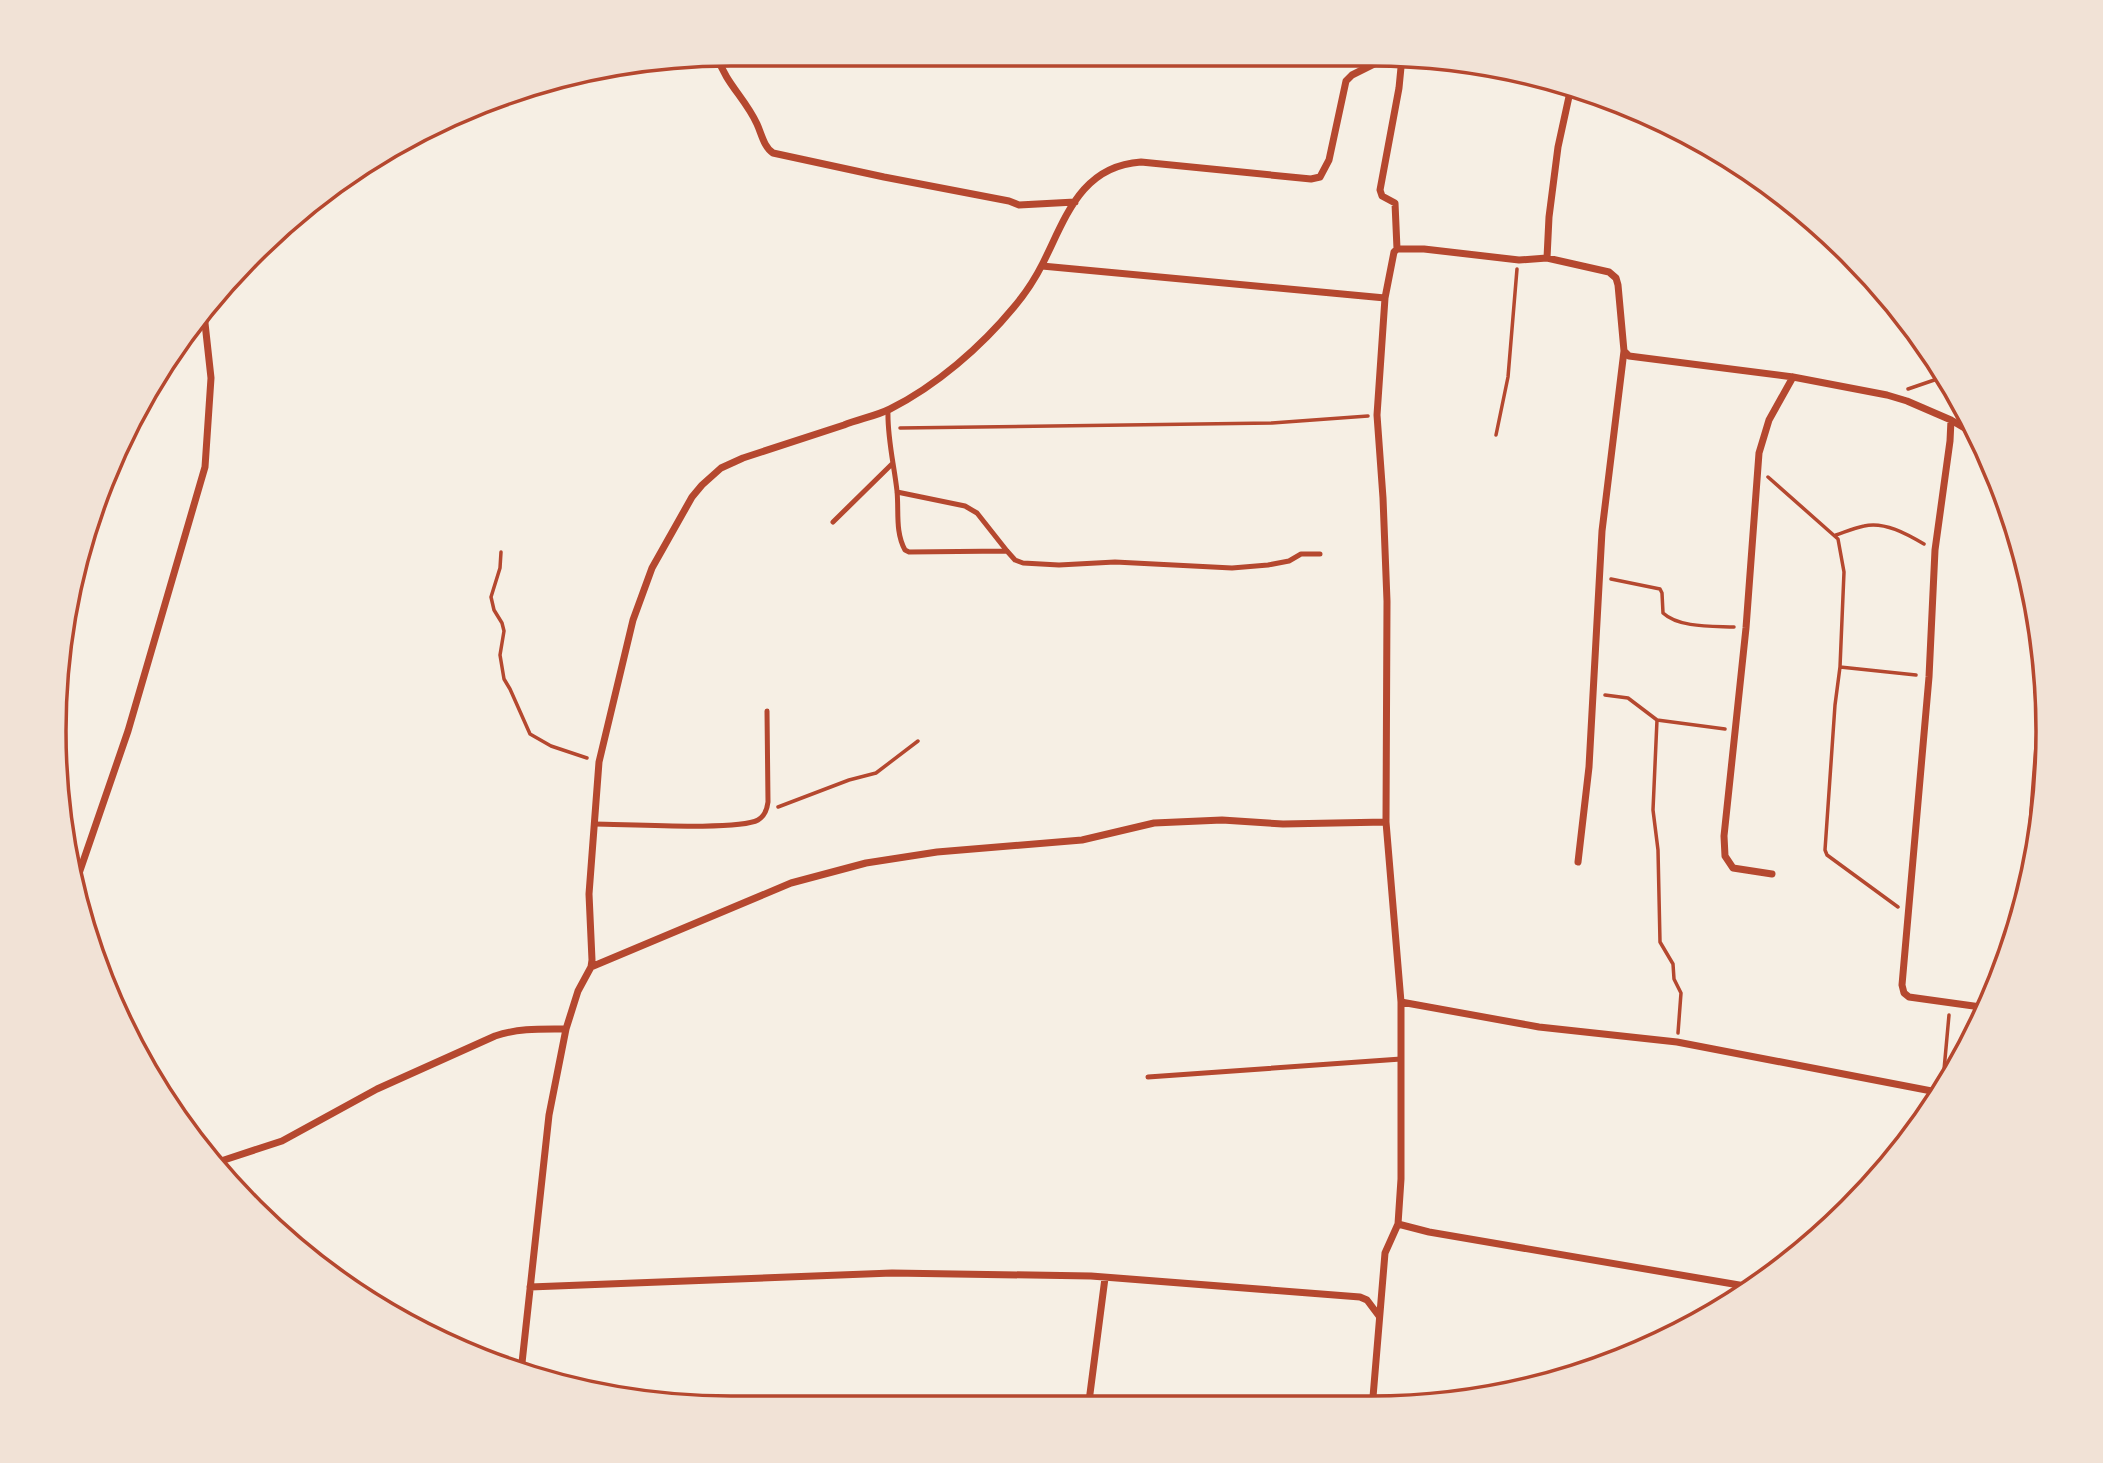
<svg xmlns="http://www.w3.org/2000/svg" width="2103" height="1463" viewBox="0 0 2103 1463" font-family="'Nunito Sans',sans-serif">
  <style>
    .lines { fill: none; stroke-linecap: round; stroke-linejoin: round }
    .path { stroke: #b5482f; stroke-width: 3.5 }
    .service { stroke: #b5482f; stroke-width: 5 }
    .minor { stroke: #b5482f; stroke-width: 7 }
    .rim { fill: none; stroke: #b5482f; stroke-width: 3.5 }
  </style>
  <rect width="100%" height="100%" fill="#f6efe4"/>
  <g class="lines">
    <path class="path" d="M1908 389 1946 376
      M900 428 1272 423 1368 416
      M1496 435 1508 377 1517 269
      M1768 477 1838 539 1844 572 1840 667 1835 705 1825 850 1827 855 1898 907
      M1836 535C1845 532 1854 528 1864 526 1884 521 1907 534 1924 544
      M501 552 500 568 491 597 494 610 502 623 504 631 500 655 504 679 510 689 530 734 551 746 587 758
      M1611 579 1660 589 1662 593 1663 613C1679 628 1713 626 1734 627
      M1840 667 1916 675
      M1605 695 1628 698 1657 720 1725 729
      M1657 720 1653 810 1658 850 1660 942 1673 964 1674 979 1681 993 1678 1033
      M778 807 849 780 876 773 918 741
      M1943 1081 1949 1015"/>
    <path class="service" d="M888 410C887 437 894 464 897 491 899 511 895 532 905 550L909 552 1007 551
      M897 492 965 506 977 513 1007 551 1015 560 1023 563 1059 565 1115 562 1232 568 1268 565 1289 561 1301 554H1320
      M833 522 892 464
      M594 824C624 824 738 831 758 820 765 816 767 810 768 802L767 711
      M1148 1077 1401 1059"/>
    <path class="minor" d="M717 56C726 84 745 98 757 124 762 135 764 147 773 153L884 177 1009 201 1019 205 1075 202
      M1397 249 1395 203 1382 196 1380 190 1399 88 1402 57
      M1547 258 1549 217 1558 147 1570 92
      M1042 266 1385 298
      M1951 420 1950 441 1935 550 1929 677 1902 985 1904 993 1909 997 1988 1008
      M1578 862 1589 767 1602 531 1624 351
      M1772 874 1733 868 1725 856 1724 836 1746 628 1759 453 1769 420 1793 377
      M75 885 128 731 205 467 211 378 204 314
      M2013 938V928L2029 860 2043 677
      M591 967 791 883 866 863 937 852 1082 840 1154 823 1222 820 1283 824 1386 822
      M1401 1002 1539 1027 1677 1042 1942 1093
      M218 1162 282 1141 377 1089 495 1036C519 1028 540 1029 566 1029
      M1398 1224 1429 1232 1745 1286
      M530 1287 892 1273 1091 1276 1360 1297 1367 1300 1379 1316
      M521 1372 549 1115 566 1029 578 991 591 967 592 960 589 894 599 762 633 620 652 568 692 497 702 485 721 468 743 458C777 447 811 436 844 425 859 419 876 416 890 409 936 386 981 347 1014 307 1025 294 1035 279 1043 263 1066 217 1081 166 1141 162L1311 179 1320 177 1329 160 1346 81 1352 75 1390 56
      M1202 1402 1203 1409
      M1088 1409 1105 1278
      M1372 1409 1385 1253 1398 1224 1401 1179V1002L1386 822 1387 601 1383 498 1377 415 1385 298 1394 252 1397 249H1424L1519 260 1547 258 1609 272 1616 278 1618 285 1624 351 1629 356 1793 377 1887 395 1907 401 1951 420 1978 436"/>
  </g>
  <path d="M0 0H2103V1463H0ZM731 66H1371A665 665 0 0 1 2036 731V731A665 665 0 0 1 1371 1396H731A665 665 0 0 1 66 731V731A665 665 0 0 1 731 66Z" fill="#f1e2d6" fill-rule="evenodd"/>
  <path class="rim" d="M731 66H1371A665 665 0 0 1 2036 731V731A665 665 0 0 1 1371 1396H731A665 665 0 0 1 66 731V731A665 665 0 0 1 731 66Z"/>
</svg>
